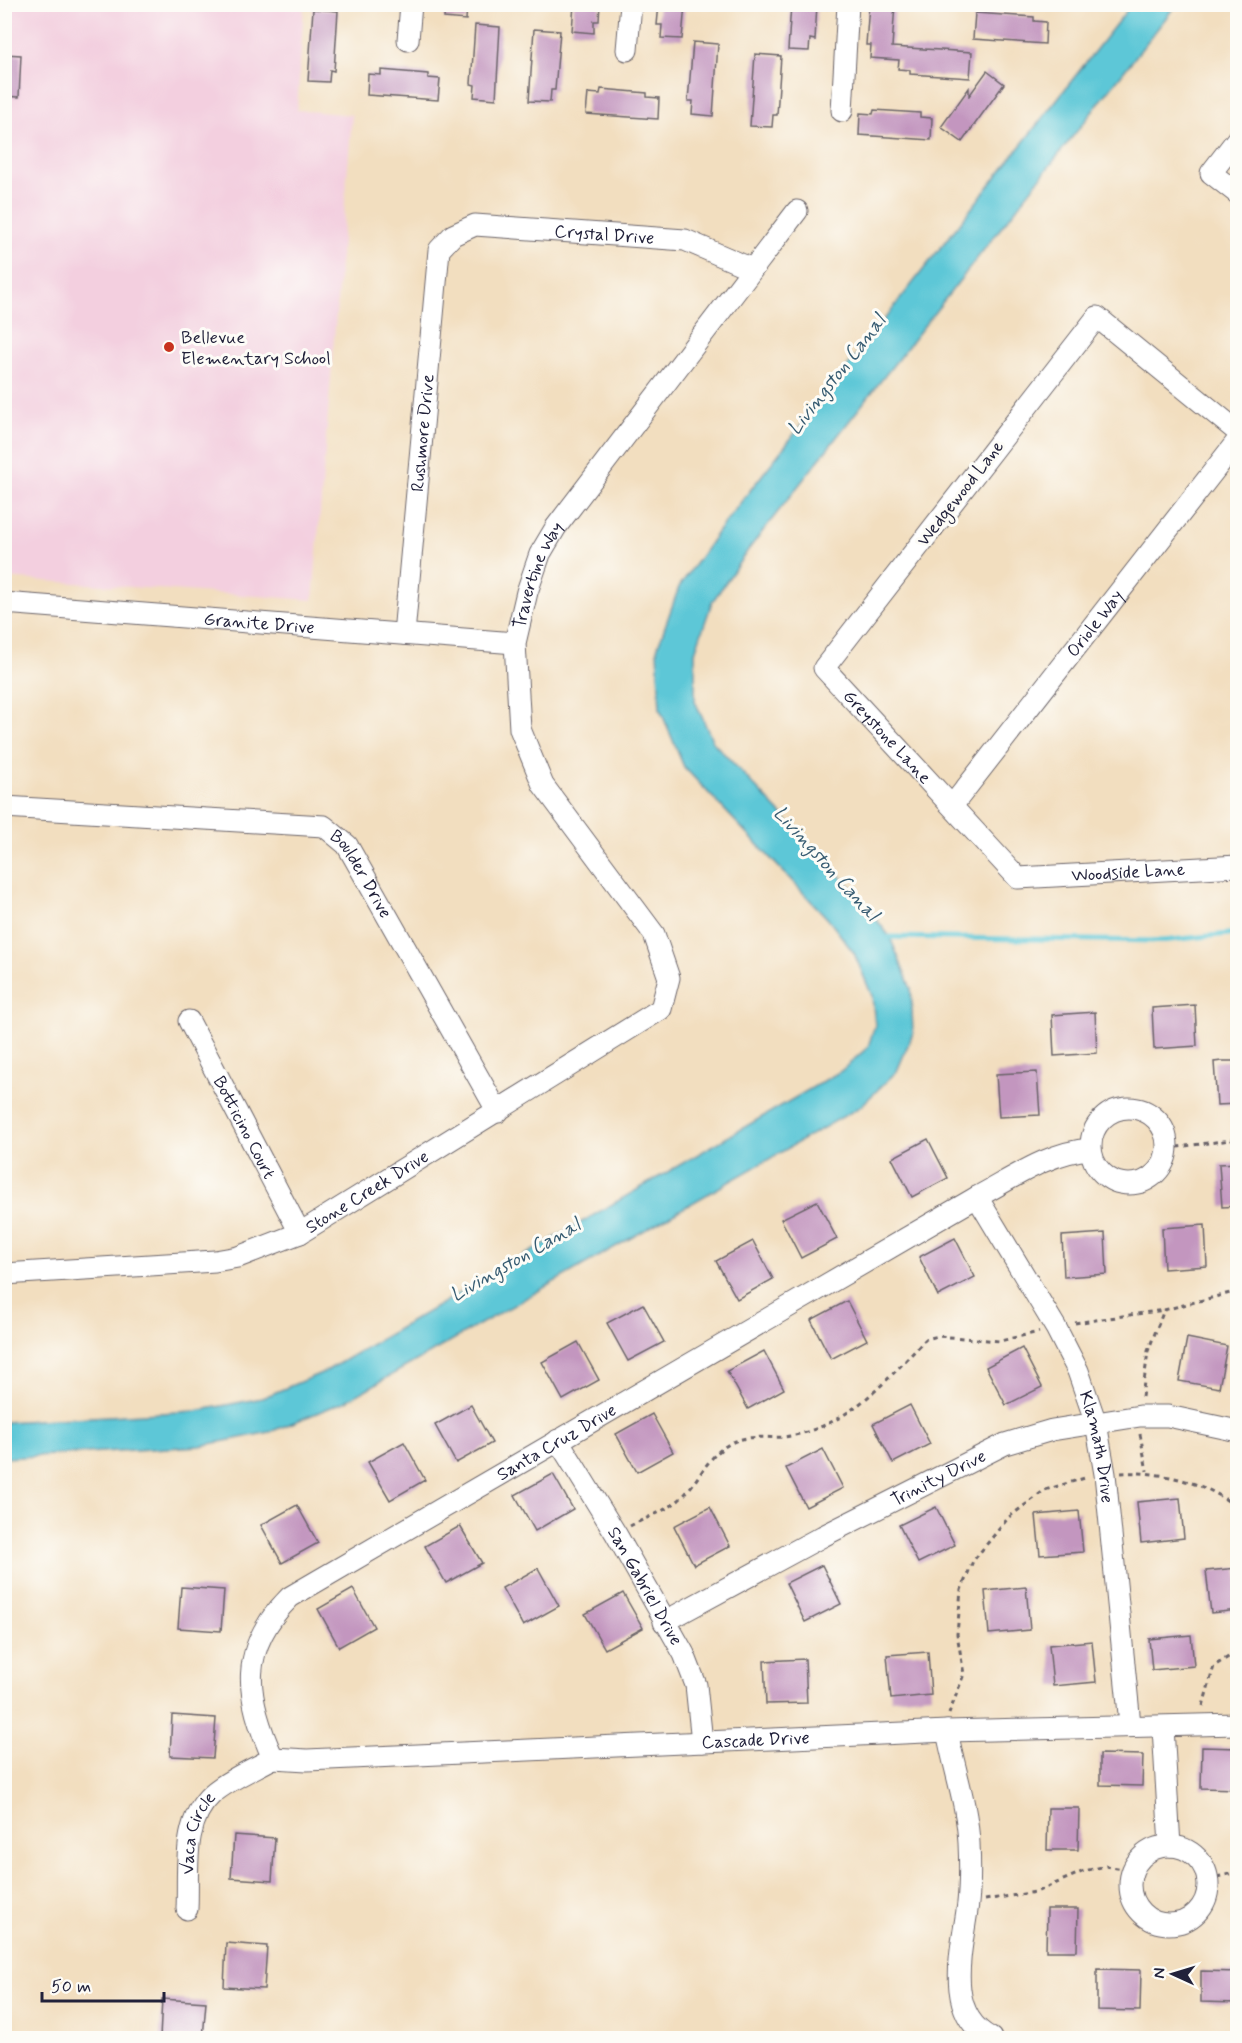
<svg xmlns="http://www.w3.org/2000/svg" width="1242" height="2043" viewBox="0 0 1242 2043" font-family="Mynerve,sans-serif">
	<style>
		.built { fill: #f3cfdf }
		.water { fill: #5dc7d7; stroke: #407489; stroke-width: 1.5 }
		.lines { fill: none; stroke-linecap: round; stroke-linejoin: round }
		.stream { stroke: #5dc7d7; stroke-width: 5 }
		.building { fill: #c396bf }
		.minor-casing { stroke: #6b6469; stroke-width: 23 }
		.path { stroke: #6b6469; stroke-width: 3; stroke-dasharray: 4.5 4.5; stroke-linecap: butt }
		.minor { stroke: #fff; stroke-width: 21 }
		.poi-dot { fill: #c8321e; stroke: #fdfcf7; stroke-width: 2 }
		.labels { text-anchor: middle; stroke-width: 6; stroke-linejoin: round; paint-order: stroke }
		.street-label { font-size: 18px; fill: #22223b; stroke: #fdfcf7 }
		.poi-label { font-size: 18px; fill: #22223b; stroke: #fdfcf7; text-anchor: start }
		.water-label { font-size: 20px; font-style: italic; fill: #375c72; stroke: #fdfcf7 }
	</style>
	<rect width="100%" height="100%" fill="#fdfcf7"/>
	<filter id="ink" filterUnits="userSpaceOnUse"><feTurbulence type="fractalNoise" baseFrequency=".0167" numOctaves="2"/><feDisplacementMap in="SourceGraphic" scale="12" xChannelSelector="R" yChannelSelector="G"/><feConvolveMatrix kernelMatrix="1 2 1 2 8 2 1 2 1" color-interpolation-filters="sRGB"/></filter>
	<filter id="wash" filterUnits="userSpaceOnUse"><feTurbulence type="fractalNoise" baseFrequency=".008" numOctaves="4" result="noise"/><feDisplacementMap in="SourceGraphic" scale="24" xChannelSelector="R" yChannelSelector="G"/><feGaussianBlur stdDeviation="1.35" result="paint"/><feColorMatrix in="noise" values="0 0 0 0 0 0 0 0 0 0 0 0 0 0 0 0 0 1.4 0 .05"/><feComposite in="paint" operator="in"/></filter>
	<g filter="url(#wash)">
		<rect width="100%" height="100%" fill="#f2debf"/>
		<path class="built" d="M4,5H304L297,110L352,115L313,600L5,578Z"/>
		<path class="water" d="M1131,5H1176L748,550L712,602L695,652V701L713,742L856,893L890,937L911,989L913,1033L897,1071L860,1107L346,1401L270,1432L200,1446L5,1458V1422L196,1411L262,1398L326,1371L841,1071L868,1047L875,1025L872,996L854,953L828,919L684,767L660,709L657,649L679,587L719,530Z"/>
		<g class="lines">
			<path class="stream" d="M884,940L890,937L1161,941L1238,933"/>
		</g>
		<g id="blocks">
			<g class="building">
				<path d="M445,4H467L466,20L444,18Z"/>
				<path d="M574,4H600L599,21H594V33L572,31Z"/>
				<path d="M659,4H685L682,39L661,38L662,25H657Z"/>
				<path d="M791,4H817L815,40L810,39L809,51L788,50Z"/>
				<path d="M869,4H895L892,47L972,52L970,78L910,74V70L898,69L899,60L870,58L871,45H866Z"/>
				<path d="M313,9L338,11L334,71L330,70L329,82L308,81Z"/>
				<path d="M975,13L1034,17V21L1046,22L1045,44L973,39Z"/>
				<path d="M475,25L500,27L496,99L474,97L475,85L471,84Z"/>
				<path d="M534,29L560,31L555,90H551L550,102L529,101Z"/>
				<path d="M693,42L718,44L713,116L692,114L693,101H688Z"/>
				<path d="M4,54L21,55L19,97L4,96Z"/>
				<path d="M755,54L781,56L777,115H773L772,127L750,126Z"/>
				<path d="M381,70L428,74V78L440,79L438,100L367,95L368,74L381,75Z"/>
				<path d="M987,71L1004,84L962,142L941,127L969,88V96Z"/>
				<path d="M601,89L647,93V97L659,98L658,119L586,114L588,93L600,94Z"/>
				<path d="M874,110L920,113V117L932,118L931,140L859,135L860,113L873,114Z"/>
				<path d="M1195,1005L1197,1046L1154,1049L1152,1008Z"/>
				<path d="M1095,1012L1097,1053L1054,1056L1052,1015Z"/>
				<path d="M1222,1061H1238V1104L1217,1105L1214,1062Z"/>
				<path d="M1037,1072L1040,1115L999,1117L996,1074Z"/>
				<path d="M928,1139L948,1178L912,1197L892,1158Z"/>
				<path d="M1238,1163V1206L1222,1207L1219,1164Z"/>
				<path d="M817,1201L837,1239L801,1258L781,1219Z"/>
				<path d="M1205,1225L1207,1266L1164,1269L1162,1228Z"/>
				<path d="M1105,1233L1107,1274L1064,1277L1062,1236Z"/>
				<path d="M955,1238L975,1277L938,1296L919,1257Z"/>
				<path d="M753,1241L773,1279L737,1299L716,1261Z"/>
				<path d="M847,1301L867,1340L831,1359L811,1320Z"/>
				<path d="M643,1304L664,1342L628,1361L607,1323Z"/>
				<path d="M1187,1338L1227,1346L1219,1388L1179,1381Z"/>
				<path d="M578,1342L599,1380L563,1400L542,1362Z"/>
				<path d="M1022,1348L1042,1387L1006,1405L986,1367Z"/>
				<path d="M764,1351L784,1389L748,1409L727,1371Z"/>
				<path d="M471,1405L492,1443L456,1463L435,1425Z"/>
				<path d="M910,1405L930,1444L893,1463L873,1424Z"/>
				<path d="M652,1414L673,1452L637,1472L616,1434Z"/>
				<path d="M404,1442L425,1480L390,1500L368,1462Z"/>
				<path d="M823,1449L843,1488L806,1507L786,1468Z"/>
				<path d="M553,1474L573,1509L535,1531L515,1495Z"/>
				<path d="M1180,1498L1184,1538L1141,1543L1137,1502Z"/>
				<path d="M297,1505L318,1543L282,1563L261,1525Z"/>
				<path d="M710,1507L730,1546L694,1565L674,1526Z"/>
				<path d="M936,1507L955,1545L918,1563L899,1525Z"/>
				<path d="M1079,1511L1083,1552L1040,1555L1036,1515Z"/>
				<path d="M460,1526L482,1563L446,1583L425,1546Z"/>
				<path d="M822,1565L841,1604L805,1622L786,1583Z"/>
				<path d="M538,1568L559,1606L523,1626L502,1588Z"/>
				<path d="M1238,1568V1610L1211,1613L1206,1571Z"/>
				<path d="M181,1587L224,1590L221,1631L178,1628Z"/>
				<path d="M1026,1587L1030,1630L989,1634L985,1591Z"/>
				<path d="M353,1589L374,1627L339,1647L318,1609Z"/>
				<path d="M623,1593L643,1628L605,1649L585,1614Z"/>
				<path d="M1191,1635L1194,1666L1152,1670L1149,1639Z"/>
				<path d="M1092,1641L1096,1682L1053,1686L1049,1645Z"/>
				<path d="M928,1652L931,1695L891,1699L887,1655Z"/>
				<path d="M805,1659L807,1703L766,1704L764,1661Z"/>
				<path d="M172,1715L216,1718L213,1758L170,1756Z"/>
				<path d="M1202,1747L1238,1748V1789L1201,1788Z"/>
				<path d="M1100,1754L1143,1755L1142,1786L1100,1785Z"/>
				<path d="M1048,1808H1079L1078,1850H1047Z"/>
				<path d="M234,1835L275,1838L272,1881L231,1878Z"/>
				<path d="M1047,1909H1078L1077,1951H1046Z"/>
				<path d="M226,1943L267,1946L264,1989L224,1987Z"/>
				<path d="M1097,1969L1141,1970L1140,2011L1097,2010Z"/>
				<path d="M1201,1971L1238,1972V2003L1201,2002Z"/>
				<path d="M162,1999L206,2002L203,2038H160Z"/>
			</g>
		</g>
	</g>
	<g filter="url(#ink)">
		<use href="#blocks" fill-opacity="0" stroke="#6b6469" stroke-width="1.5"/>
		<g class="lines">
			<defs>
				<g id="minor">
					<path d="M408,40L411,4"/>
					<path d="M627,50L631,4"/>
					<path d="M842,111L848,4"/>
					<path d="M1238,138L1211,173L1238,194"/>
					<path id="s1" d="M1238,432L1097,317L824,668L1018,878L1238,866"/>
					<path id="s2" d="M4,603L515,643"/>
					<path id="s3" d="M404,634L439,250L453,235L475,225L685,240L752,269"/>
					<path id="s4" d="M952,806L1238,440"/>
					<path id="s5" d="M4,807L324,826L347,845L498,1112"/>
					<path id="s6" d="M189,1021L300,1233"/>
					<circle cx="1129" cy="1146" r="38"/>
					<path id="s7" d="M977,1197L1056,1328L1078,1371L1096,1423L1105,1474L1130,1724"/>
					<path id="s8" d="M4,1274L215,1261L238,1257L300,1233L661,1009L669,978L654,934L543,785L520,729L515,643L527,592L540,554L556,527L797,211"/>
					<path id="s9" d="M558,1440L616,1534L684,1654L696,1685L702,1742"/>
					<path id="s10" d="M664,1622L823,1536L1005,1444L1052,1430L1140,1416H1168L1238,1431"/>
					<path d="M1163,1727L1170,1846"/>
					<path d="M947,1731C954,1769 967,1804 969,1843C970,1863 970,1884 968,1903C963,1946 942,2013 991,2038"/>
					<path id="s11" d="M273,1758C245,1696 238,1649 290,1597L977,1197C1013,1178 1049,1152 1090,1149"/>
					<path id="s12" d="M273,1758L307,1760L947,1731L1238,1724"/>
					<circle cx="1169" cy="1885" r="39"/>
					<path id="s13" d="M187,1909C189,1871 181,1822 212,1794C229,1779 254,1769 273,1758"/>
				</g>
			</defs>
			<use href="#minor" class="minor-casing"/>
			<g class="path">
				<path d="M1168,1145L1178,1147L1238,1139"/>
				<path d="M1075,1323L1164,1310L1238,1291"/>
				<path d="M1142,1397L1148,1351L1164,1310"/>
				<path d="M1140,1434L1147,1471"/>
				<path d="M1121,1473C1160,1471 1208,1482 1238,1509"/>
				<path d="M630,1526C645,1518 666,1511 679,1500C699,1482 706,1456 731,1443C751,1433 770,1440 790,1436C850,1425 886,1381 926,1339L938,1336L1000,1341L1039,1332"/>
				<path d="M1203,1706L1214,1666L1238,1651"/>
				<path d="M949,1714L964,1674L957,1634L961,1590L973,1561L1009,1517L1045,1490L1088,1477"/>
				<path d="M1208,1879L1238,1872"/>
				<path d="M985,1900L1036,1892L1084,1871L1106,1866L1134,1871"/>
			</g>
			<use href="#minor" class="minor"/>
		</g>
	</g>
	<circle class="poi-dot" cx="169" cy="347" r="6"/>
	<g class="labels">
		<g class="street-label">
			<text dy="6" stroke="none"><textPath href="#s3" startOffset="560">Crystal Drive</textPath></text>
			<text dy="6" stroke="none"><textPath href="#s3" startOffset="202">Rushmore Drive</textPath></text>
			<text transform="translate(960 493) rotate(-52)" y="6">Wedgewood Lane</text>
			<text dy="6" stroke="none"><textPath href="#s8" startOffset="1209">Travertine Way</textPath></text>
			<text dy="6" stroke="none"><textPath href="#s2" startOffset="256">Granite Drive</textPath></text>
			<text dy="6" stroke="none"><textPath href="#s4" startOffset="232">Oriole Way</textPath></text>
			<text dy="6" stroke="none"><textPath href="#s1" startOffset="720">Greystone Lane</textPath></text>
			<text dy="6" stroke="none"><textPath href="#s1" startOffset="1023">Woodside Lane</textPath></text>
			<text dy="6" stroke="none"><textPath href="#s5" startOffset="382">Boulder Drive</textPath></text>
			<text dy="6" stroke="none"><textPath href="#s6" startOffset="120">Botticino Court</textPath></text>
			<text dy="6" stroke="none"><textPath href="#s8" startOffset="380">Stone Creek Drive</textPath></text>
			<text dy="6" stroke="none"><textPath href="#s11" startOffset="484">Santa Cruz Drive</textPath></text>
			<text dy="6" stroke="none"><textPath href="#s7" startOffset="280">Klamath Drive</textPath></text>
			<text dy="6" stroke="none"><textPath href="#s10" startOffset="310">Trinity Drive</textPath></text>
			<text dy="6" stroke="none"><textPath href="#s9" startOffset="170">San Gabriel Drive</textPath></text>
			<text dy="6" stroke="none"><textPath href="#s12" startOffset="483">Cascade Drive</textPath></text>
			<text dy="6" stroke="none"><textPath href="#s13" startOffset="78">Vaca Circle</textPath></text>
		</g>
		<g class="poi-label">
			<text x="181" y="343">Bellevue<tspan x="181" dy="21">Elementary School</tspan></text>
		</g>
		<g class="water-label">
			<text transform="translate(836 374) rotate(-52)" y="7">Livingston Canal</text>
			<text transform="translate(827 863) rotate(48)" y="7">Livingston Canal</text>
			<text transform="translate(515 1259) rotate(-30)" y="7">Livingston Canal</text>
		</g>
	</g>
	<rect width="1242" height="2043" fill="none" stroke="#fdfcf7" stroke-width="24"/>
	<g transform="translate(1173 1974) rotate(274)" stroke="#fdfcf7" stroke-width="4.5" paint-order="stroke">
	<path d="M0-4.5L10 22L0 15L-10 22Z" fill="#22223b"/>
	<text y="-9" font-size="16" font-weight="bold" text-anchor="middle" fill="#22223b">N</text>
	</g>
	<path d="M42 1992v9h122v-9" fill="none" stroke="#22223b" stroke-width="3"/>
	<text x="51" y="1992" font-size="18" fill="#22223b" stroke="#fdfcf7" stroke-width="4.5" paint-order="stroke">50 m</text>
</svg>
